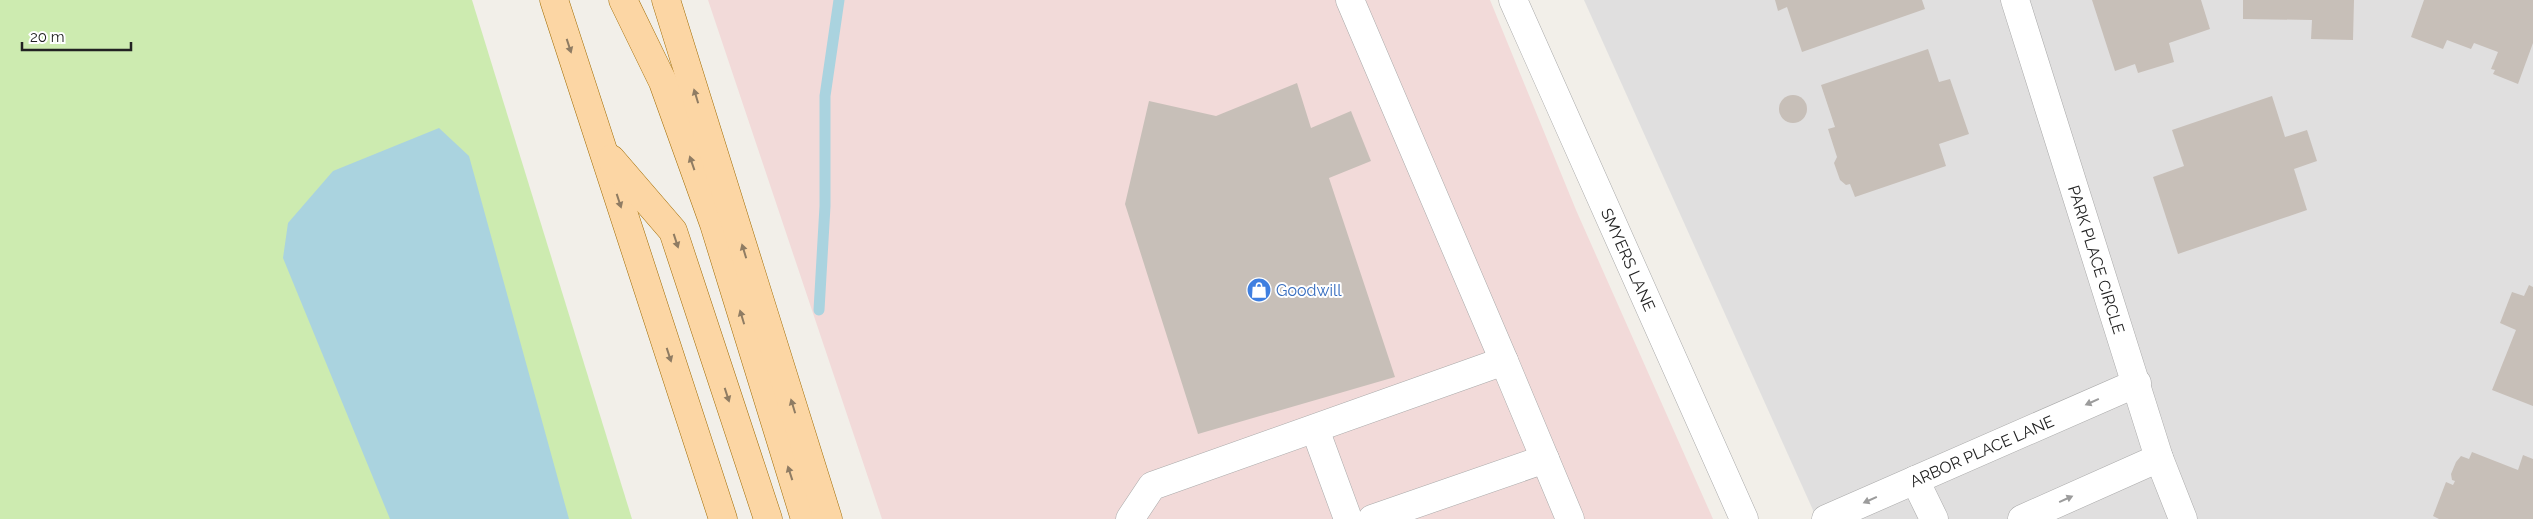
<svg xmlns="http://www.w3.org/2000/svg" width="2533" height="519" viewBox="0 0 2533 519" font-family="Raleway,sans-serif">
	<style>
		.residential { fill: #e0dfdf }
		.commercial { fill: #f2dad9 }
		.grass { fill: #cdebb0 }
		.water { fill: #aad3df }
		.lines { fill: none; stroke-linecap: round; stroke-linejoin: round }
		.stream { stroke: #aad3df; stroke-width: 11 }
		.building { fill: #c7bfb8 }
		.minor-casing { stroke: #a9a9a9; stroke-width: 29 }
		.major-casing { stroke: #a06b00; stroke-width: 29 }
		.minor { stroke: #fff; stroke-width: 28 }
		.major { stroke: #fcd6a4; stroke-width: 28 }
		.oneway { fill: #8f7c63 }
		.oneway2 { fill: #9c9c9c }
		.labels { text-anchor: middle; stroke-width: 4; stroke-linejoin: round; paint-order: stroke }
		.street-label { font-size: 16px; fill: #222; stroke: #fff }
		.shop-label { font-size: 16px; fill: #366cbe; stroke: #fff; text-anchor: start }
	</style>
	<rect width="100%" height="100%" fill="#f2efe9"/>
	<path class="residential" d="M1584,0H2533V519H1817Z"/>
	<path class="commercial" d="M708,0H1490L1576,210L1713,519H882Z"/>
	<path class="grass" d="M0,0H472L632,519H0Z"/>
	<path class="water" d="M439,128L469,156L569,519H390L283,258L288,223L333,171Z"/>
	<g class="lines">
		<path class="stream" d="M819,310L825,206V96L839,0"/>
	</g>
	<g class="building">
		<path d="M1775,0H1922L1925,9L1802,52L1787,7L1778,11Z"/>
		<path d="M2092,0H2201L2210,29L2169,43L2174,62L2138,73L2135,64L2115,71Z"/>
		<path d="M2243,0H2354L2353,40L2311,39L2312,20L2243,19Z"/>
		<path d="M2424,0H2533V43L2518,84L2493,74L2495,70L2491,69L2498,52L2474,43L2471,49L2447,40L2443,49L2411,37Z"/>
		<path d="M1928,49L1939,82L1950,79L1969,134L1939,144L1946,166L1855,197L1850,184L1846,185L1840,180L1834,163L1837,157L1828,129L1835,127L1821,85Z"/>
		<path d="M1297,83L1311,128L1351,111L1371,161L1329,178L1395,377L1198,434L1125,204L1149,101L1216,116Z"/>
		<circle cx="1793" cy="109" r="14"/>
		<path d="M2272,96L2285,137L2307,130L2317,161L2294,169L2307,210L2178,254L2153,177L2184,166L2172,130Z"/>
		<path d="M2529,285L2533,287V406L2492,390L2516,330L2500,323L2512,292L2524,296Z"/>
		<path d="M2472,452L2518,470L2523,455L2533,459V519H2439L2433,516L2446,482L2453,485L2455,481L2452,480L2451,474L2456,462L2461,456L2469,459Z"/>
	</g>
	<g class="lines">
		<defs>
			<g id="minor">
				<path id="s1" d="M1513,0L1744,519"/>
				<path id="s2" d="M2015,0L2159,458L2183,519"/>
				<path d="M1504,361L1570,519"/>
				<path d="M1315,429L1348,519"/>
				<path d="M1915,480L1934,519"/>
				<path d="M1130,519L1152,486L1504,361L1350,0"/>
				<path d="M1372,519L1545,459"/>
				<path id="s3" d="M1826,519L2137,383"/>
				<path d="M2022,519L2159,458"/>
			</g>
			<g id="major">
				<path d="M554,0L723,519"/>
				<path d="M623,0L663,82L714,224L805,519"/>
				<path d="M666,0L828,519"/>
				<path d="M611,159L673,231L768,519"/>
			</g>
		</defs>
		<use href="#minor" class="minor-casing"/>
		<use href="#major" class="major-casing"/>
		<use href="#minor" class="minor"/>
		<use href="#major" class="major"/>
	</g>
	<defs><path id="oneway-solid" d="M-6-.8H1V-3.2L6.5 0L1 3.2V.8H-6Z" transform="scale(1.25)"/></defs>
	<g class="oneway">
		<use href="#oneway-solid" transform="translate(569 46) rotate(72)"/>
		<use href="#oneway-solid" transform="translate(696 96) rotate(-107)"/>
		<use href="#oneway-solid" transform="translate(692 163) rotate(-109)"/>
		<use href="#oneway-solid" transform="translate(619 201) rotate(72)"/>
		<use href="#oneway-solid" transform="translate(676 241) rotate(72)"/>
		<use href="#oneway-solid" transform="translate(744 251) rotate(-107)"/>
		<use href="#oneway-solid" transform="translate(742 317) rotate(-107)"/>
		<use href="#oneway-solid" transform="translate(669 355) rotate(72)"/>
		<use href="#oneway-solid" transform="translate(727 395) rotate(72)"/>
		<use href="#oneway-solid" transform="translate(793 406) rotate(-107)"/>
		<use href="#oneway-solid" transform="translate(790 473) rotate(-108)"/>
	</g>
	<g class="oneway2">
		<use href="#oneway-solid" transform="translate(2092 402) rotate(156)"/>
		<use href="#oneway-solid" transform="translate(2066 499) rotate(-24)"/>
		<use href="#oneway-solid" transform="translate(1870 500) rotate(156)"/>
	</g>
	<defs>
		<symbol id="shop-disc" viewBox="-11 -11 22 22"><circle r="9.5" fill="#3f7fe0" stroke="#fff"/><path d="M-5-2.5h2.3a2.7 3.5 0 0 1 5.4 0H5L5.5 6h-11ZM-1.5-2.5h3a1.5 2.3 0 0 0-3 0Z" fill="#fff"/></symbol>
	</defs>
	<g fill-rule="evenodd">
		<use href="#shop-disc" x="1245" y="276" width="28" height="28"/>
	</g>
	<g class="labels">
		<g class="street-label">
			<text dy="6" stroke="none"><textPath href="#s1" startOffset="284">SMYERS LANE</textPath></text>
			<text dy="6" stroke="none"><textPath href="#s2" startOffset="272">PARK PLACE CIRCLE</textPath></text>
			<text dy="6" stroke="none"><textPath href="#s3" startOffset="170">ARBOR PLACE LANE</textPath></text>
		</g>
		<g class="shop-label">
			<text x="1276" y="296">Goodwill</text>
		</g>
	</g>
	<path d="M22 42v8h109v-8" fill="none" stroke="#222222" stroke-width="2.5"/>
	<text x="30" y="42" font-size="15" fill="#222222" stroke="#ffffff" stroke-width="4" paint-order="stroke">20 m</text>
</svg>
